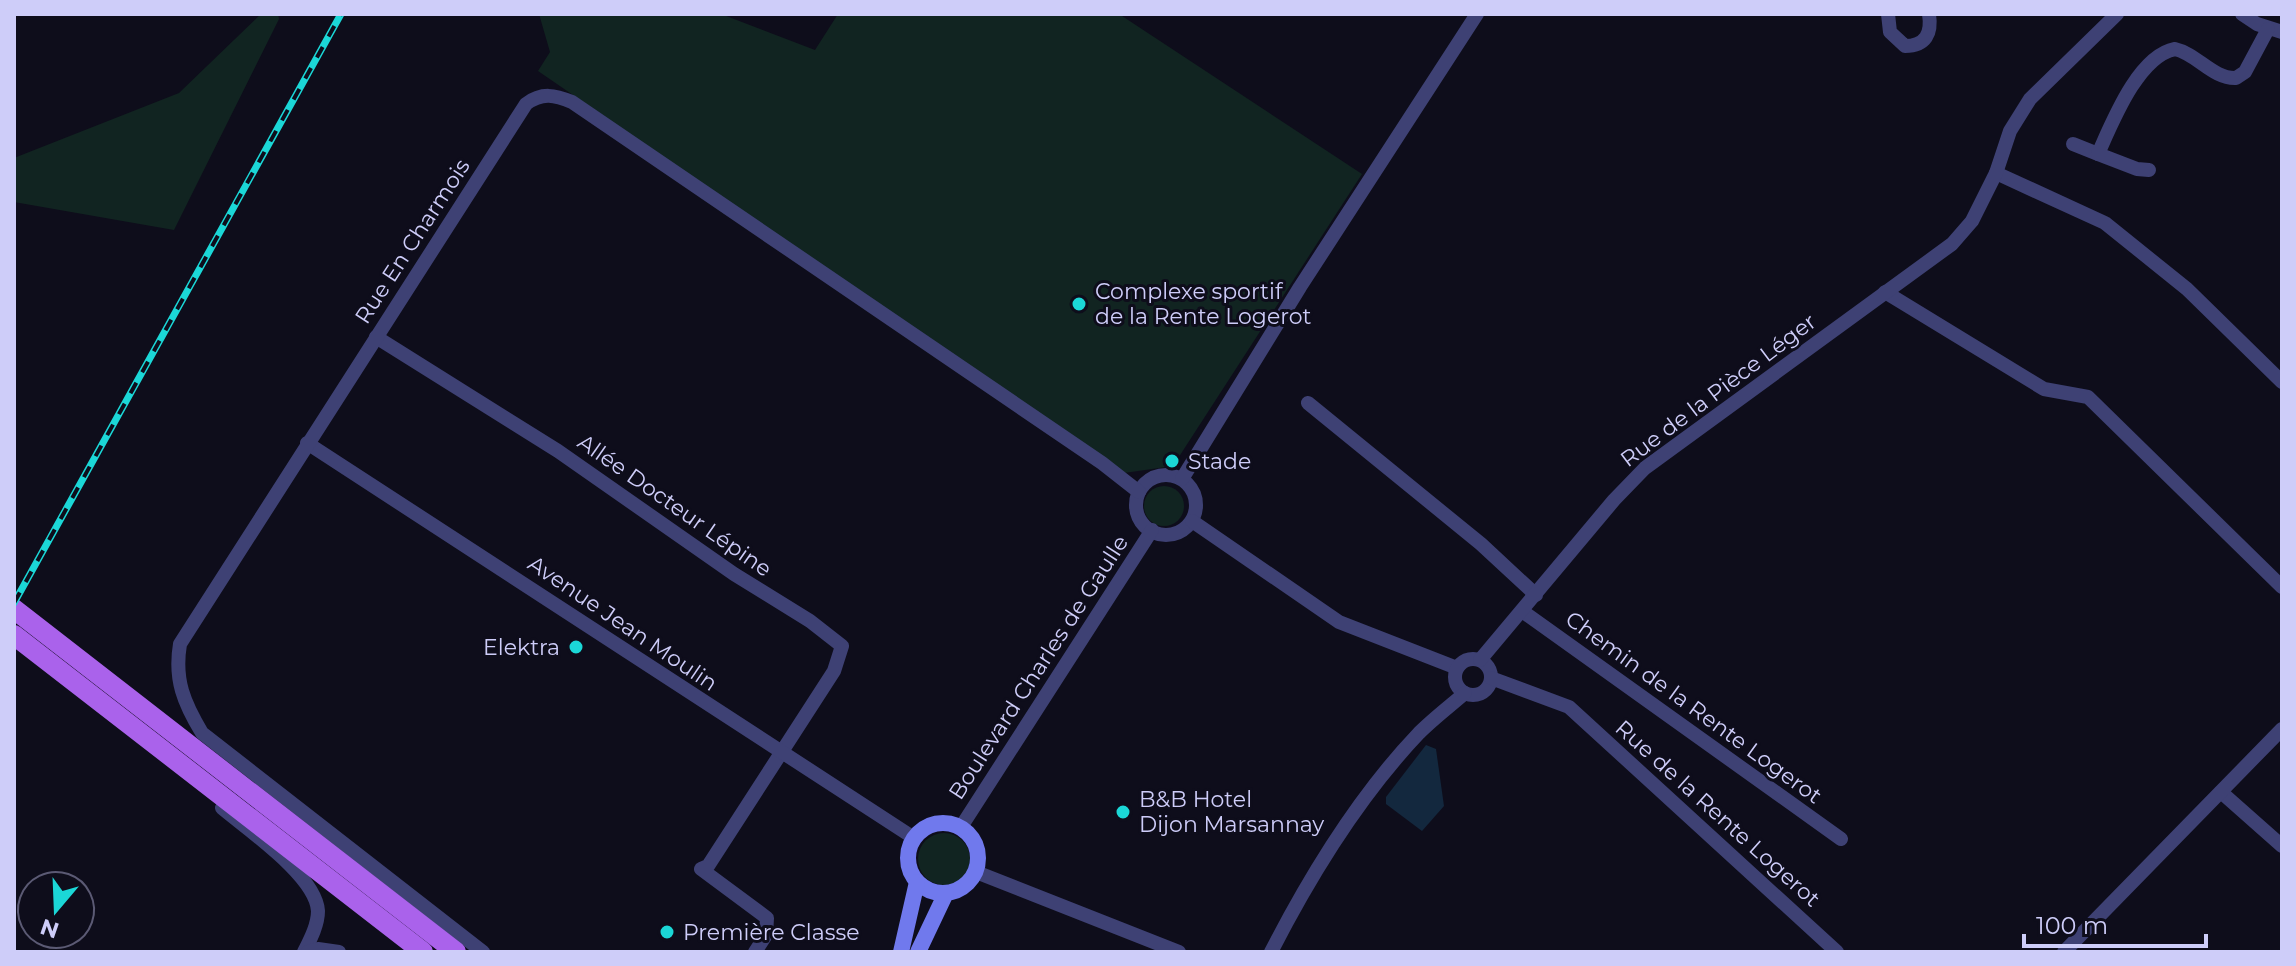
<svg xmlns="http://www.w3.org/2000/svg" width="2296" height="966" viewBox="0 0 2296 966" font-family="Montserrat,sans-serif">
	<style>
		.green { fill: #112421 }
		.water { fill: #13283e }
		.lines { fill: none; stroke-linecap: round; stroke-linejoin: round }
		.street { stroke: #3e4174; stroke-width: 14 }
		.secondary { stroke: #7079ed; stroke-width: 16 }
		.primary { stroke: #aa62eb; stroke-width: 20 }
		.rail-casing { stroke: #1bd7d7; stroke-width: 7 }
		.rail { stroke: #0e0d1b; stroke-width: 4; stroke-dasharray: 12; stroke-linecap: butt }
		.poi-dot { fill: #1bd7d7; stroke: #0e0d1b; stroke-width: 3 }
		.labels { text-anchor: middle; stroke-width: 6; stroke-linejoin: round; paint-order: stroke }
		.street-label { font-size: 22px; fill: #cecdf9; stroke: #0e0d1b }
		.poi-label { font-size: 22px; fill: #cecdf9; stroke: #0e0d1b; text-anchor: start }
	</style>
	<rect width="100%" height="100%" fill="#0e0d1b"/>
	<g class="green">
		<path d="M261,14H278L279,19L174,230L14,202V158L179,93Z"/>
		<path d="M539,14H721L815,50L838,14H1119L1362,174L1173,466L1124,473L538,71L550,52Z"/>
		<circle cx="1164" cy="506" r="20"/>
		<circle cx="944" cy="859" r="26"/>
	</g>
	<path class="water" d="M1426,745L1436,749L1444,806L1422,831L1386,804V797Z"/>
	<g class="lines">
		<g class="street">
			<path d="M1888,14L1890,32L1905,46C1926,46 1932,33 1929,14"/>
			<path d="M2242,14L2257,24L2282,32"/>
			<path d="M2073,144L2098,154"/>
			<path d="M2149,170L2137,169L2098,154C2112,123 2138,56 2175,49C2197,54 2213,79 2236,78L2245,72L2268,29"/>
			<path d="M1996,173L2105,223L2187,289L2282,382"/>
			<path d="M1885,292L2044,389L2088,397L2282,587"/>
			<path d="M376,337L558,451L734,574L810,621L842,646L834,671L708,866L701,869L767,918L766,935L755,952"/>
			<path d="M1308,403L1481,544L1536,595"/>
			<path d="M307,443L914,838"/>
			<circle cx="1166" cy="505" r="30"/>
			<path d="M1182,479L1300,287L1477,14"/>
			<path d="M1192,521L1339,622L1457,668"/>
			<path d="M1522,611L1841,839"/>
			<circle cx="1473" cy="677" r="18"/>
			<path d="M1480,660L1614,500L1645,468L1952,244L1972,221L1996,173L2010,131L2030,99L2117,14"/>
			<path d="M1491,678L1569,707L1837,952"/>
			<path d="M2221,792L2282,846"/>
			<path d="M222,808C248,830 316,876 318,911C318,925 310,940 304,952"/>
			<path d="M961,827L1152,530"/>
			<path d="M976,872L1179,952"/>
			<path d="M308,952L318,949L339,952"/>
			<path d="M483,952L202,733C184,703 174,680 180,644L526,104C542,92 555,95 572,102L1102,463L1139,492"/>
			<path d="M1271,952C1311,874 1358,797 1419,733C1433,719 1450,706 1465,693"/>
			<path d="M2064,952L2282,729"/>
		</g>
		<g class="secondary">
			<circle cx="943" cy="858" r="35"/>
			<path d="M901,952L917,882"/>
			<path d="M918,952L946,893"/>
		</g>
		<g class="primary">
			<path d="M14,609L456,952"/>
			<path d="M14,635L423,952"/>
		</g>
		<defs>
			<path id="rail" d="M14,603L341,14"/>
		</defs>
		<use href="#rail" class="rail-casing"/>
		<use href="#rail" class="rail"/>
	</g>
	<g class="poi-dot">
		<circle cx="1079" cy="304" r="8"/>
		<circle cx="1172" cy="461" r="8"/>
		<circle cx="576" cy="647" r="8"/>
		<circle cx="1123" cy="812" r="8"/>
		<circle cx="667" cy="932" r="8"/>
	</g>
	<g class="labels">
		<g class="street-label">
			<text transform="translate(412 241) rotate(-57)" y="8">Rue En Charmois</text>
			<text transform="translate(1718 390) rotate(-37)" y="8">Rue de la Pièce Léger</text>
			<text transform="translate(675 505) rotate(35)" y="8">Allée Docteur Lépine</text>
			<text transform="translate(623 623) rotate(34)" y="8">Avenue Jean Moulin</text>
			<text transform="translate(1038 667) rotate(-57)" y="8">Boulevard Charles de Gaulle</text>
			<text transform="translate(1694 707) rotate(36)" y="8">Chemin de la Rente Logerot</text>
			<text transform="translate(1718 813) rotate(42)" y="8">Rue de la Rente Logerot</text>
		</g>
		<g class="poi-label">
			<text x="1095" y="299">Complexe sportif<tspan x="1095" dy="25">de la Rente Logerot</tspan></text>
			<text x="1188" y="469">Stade</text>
			<text x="560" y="655" text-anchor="end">Elektra</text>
			<text x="1139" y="807">B&amp;B Hotel<tspan x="1139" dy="25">Dijon Marsannay</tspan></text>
			<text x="683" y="940">Première Classe</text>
		</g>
	</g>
	<rect width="2296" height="966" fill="none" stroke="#cecdf9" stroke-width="32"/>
	<g transform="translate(56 910) rotate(199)"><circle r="38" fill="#0e0d1b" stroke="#5b5a74" stroke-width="2"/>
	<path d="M0-6L14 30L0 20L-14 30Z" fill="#1bd7d7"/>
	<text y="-12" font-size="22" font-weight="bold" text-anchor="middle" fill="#cecdf9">N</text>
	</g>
	<path d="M2024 934v12h182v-12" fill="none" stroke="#cecdf9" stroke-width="4"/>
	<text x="2036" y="934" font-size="24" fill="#cecdf9" stroke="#0e0d1b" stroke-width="6" paint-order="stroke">100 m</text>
</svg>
